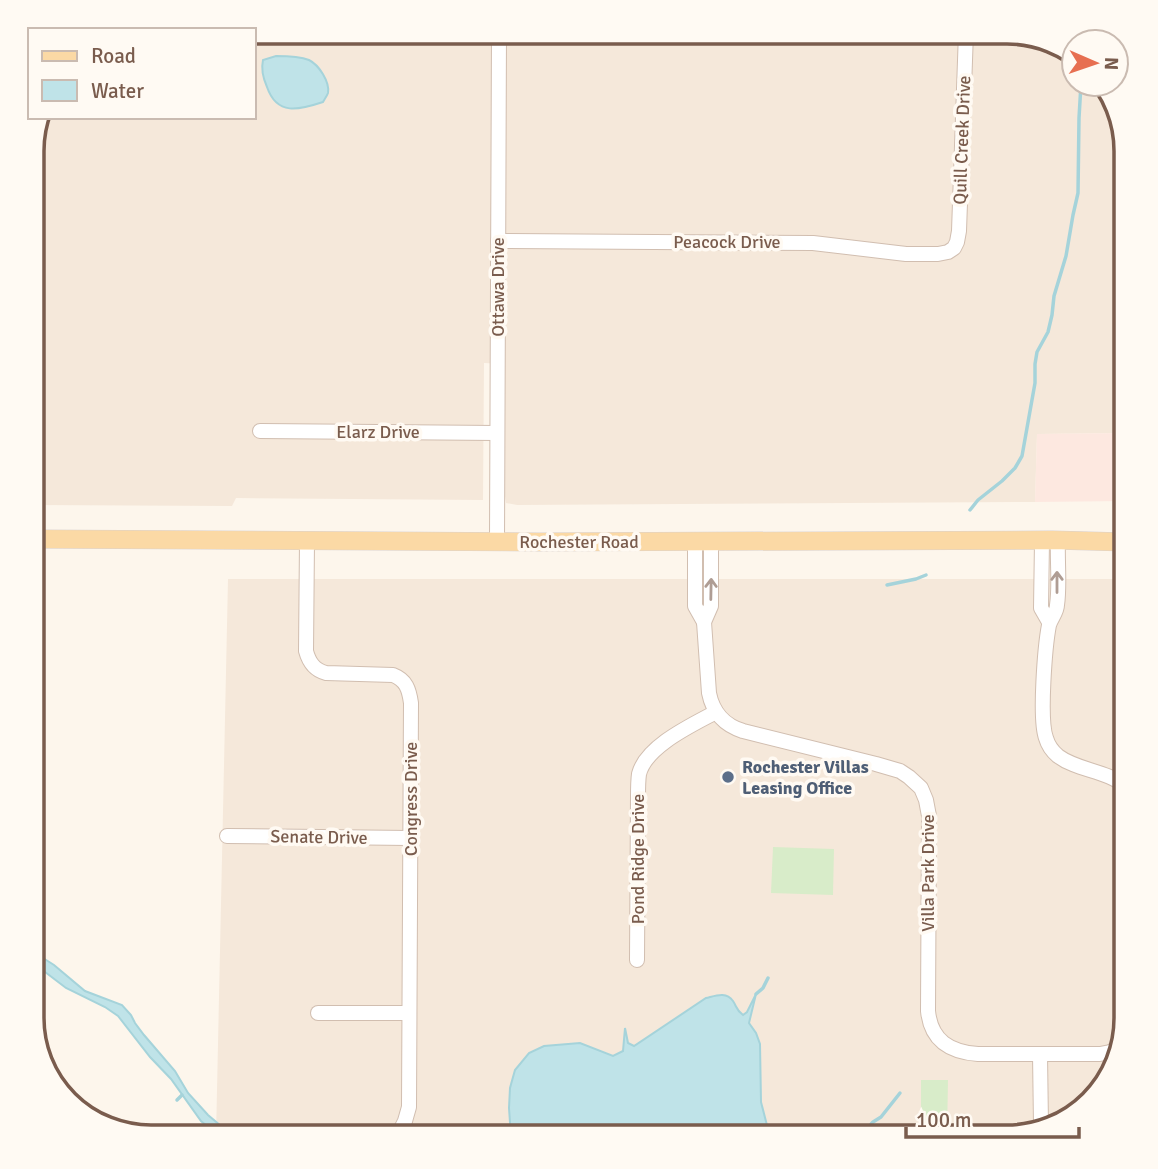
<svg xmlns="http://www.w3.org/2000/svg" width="1158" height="1169" viewBox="0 0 1158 1169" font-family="Signika,sans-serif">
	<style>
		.residential { fill: #f5e8da }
		.commercial { fill: #fde8e0 }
		.green { fill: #d8ecc9 }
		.water { fill: #bfe3e8; stroke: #a5d3da; stroke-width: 2 }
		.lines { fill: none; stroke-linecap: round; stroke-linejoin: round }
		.stream { stroke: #a5d3da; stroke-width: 3.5 }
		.minor-casing { stroke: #d1beb0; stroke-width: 16 }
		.major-casing { stroke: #dad1cd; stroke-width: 19 }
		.minor { stroke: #fff; stroke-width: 14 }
		.major { stroke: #fbd9a5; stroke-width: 18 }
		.oneway { stroke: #af9d94 }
		.service-dot { fill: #5c6f8a; stroke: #fffaf3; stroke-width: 2.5 }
		.labels { text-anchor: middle; stroke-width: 7; stroke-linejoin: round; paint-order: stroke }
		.street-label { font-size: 18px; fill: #7a5c4d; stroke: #fffaf3 }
		.service-label { font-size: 18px; font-weight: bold; fill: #4e5e75; stroke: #fffaf3; text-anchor: start }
		.rim { fill: none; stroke: #7a5c4d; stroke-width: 3.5 }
	</style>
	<rect width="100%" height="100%" fill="#fdf6ec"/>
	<g class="residential">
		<path d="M254,32H1015L1060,44L1074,55V84H1102L1126,150V433L1037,434L1035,502L517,505L506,503L503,482L505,364L484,363L483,500L236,498L232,506L32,505V143L39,117H254Z"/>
		<path d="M228,579H1126V1018L1114,1071L1086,1108L1008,1137H216Z"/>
	</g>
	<path class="commercial" d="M1126,433V501L1035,502L1037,434Z"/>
	<g class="green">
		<path d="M773,847L834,849L833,895L771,893Z"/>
		<path d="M921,1080H948L947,1135L921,1134Z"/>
	</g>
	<g class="water">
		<path d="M276,56C286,56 299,56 309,60C319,65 330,82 328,93C327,96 324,100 323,102C299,110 277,116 267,87C263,78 261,69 263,60Z"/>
		<path d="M32,951L54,965L85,991L122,1005L131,1015L135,1023L144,1035L175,1071L188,1093L208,1115L234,1137H220L201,1121L171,1079L150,1057L118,1016L105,1007L66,988L32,962Z"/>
		<path d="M756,994L749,1023L756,1033L760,1044L761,1102L770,1137H511L509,1108L510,1088L515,1070L529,1053L544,1046L580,1043L613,1056L623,1051L625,1028L628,1043L634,1046L706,998C715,996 726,991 733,1001C737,1007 736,1010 743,1015L747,1012Z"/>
	</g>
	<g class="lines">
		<g class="stream">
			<path d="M970,510L978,500L1002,481L1015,468L1022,456L1035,383V364L1037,352L1048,332L1052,315L1054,296L1066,256L1073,215L1078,193L1079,118L1081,84"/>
			<path d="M887,585L916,579L926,575"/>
			<path d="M756,994L763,988L768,978"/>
			<path d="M177,1100L182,1095"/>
			<path d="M860,1137L873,1122L881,1117L900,1093"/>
		</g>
		<defs>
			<g id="minor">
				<path d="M498,241L813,243L906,254H938L948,252L954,248L957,242L959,231L966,32"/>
				<path d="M260,431L497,433"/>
				<path d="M1058,540C1057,560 1060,586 1057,605C1057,612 1051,618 1049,625C1045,646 1039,719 1046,738C1048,745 1052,751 1058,756C1078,771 1107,770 1126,787"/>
				<path d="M307,541L306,651C309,662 314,670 326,673L393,675C406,680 409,689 411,703L409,1107L405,1121L397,1137"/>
				<path d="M695,541V606L704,622L711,606V541"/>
				<path d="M1042,541L1041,608L1049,622"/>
				<path d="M497,542L499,32"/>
				<path d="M704,622L709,693C713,713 724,725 743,731L876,764L900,771L909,777L921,788L926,800L929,816L928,1011C931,1041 950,1052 978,1054H1100L1110,1052L1120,1047"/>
				<path d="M227,836L410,838"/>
				<path d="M637,960L638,797C638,790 638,781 639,774C646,746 692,725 716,712"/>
				<path d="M318,1013H409"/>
				<path d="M1040,1054L1041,1125"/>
			</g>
			<path id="major" d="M32,539L539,542L1052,540L1126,542"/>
		</defs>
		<use href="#minor" class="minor-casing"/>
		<use href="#major" class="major-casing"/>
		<use href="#minor" class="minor"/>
		<use href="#major" class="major"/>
	</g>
	<defs><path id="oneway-shaft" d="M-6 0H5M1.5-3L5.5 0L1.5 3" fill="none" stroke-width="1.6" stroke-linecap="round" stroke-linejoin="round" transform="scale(1.75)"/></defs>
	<g class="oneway">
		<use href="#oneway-shaft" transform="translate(1057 582) rotate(-90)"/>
		<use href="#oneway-shaft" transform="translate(711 589) rotate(-89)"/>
	</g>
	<circle class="service-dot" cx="728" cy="777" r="7"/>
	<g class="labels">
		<g class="street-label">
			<text transform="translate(962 140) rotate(-88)" y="6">Quill Creek Drive</text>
			<text x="727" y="248">Peacock Drive</text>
			<text transform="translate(498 287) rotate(-90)" y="6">Ottawa Drive</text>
			<text x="378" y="438">Elarz Drive</text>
			<text x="579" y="548">Rochester Road</text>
			<text transform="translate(411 799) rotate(-90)" y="6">Congress Drive</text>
			<text transform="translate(319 837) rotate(1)" y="6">Senate Drive</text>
			<text transform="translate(638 859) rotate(-90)" y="6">Pond Ridge Drive</text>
			<text transform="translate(928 873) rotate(-90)" y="6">Villa Park Drive</text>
		</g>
		<g class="service-label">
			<text x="742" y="773">Rochester Villas<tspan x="742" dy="21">Leasing Office</tspan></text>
		</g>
	</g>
	<path d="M0 0H1158V1169H0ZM151 44H1007A107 107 0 0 1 1114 151V1018A107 107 0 0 1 1007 1125H151A107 107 0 0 1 44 1018V151A107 107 0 0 1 151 44Z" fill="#fffaf3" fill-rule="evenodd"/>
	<path class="rim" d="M151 44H1007A107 107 0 0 1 1114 151V1018A107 107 0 0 1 1007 1125H151A107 107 0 0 1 44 1018V151A107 107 0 0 1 151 44Z"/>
	<rect x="28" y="28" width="228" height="91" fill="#fffaf3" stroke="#cabbb1" stroke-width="2"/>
	<rect x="42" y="51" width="35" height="10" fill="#fbd9a5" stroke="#cabbb1" stroke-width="2"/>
	<text x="91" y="63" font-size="21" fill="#7a5c4d">Road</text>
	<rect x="42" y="80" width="35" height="21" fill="#bfe3e8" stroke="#cabbb1" stroke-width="2"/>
	<text x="91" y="98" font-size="21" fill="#7a5c4d">Water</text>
	<g transform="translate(1095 63) rotate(92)"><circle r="33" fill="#fffaf3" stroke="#cabbb1" stroke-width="2"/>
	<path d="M0-5L12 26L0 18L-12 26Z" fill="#e76f51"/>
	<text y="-10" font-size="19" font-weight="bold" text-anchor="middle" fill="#7a5c4d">N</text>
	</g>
	<path d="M906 1127v10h173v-10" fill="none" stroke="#7a5c4d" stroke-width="3.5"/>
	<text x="916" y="1127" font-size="21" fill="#7a5c4d" stroke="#fffaf3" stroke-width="5" paint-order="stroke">100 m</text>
</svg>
